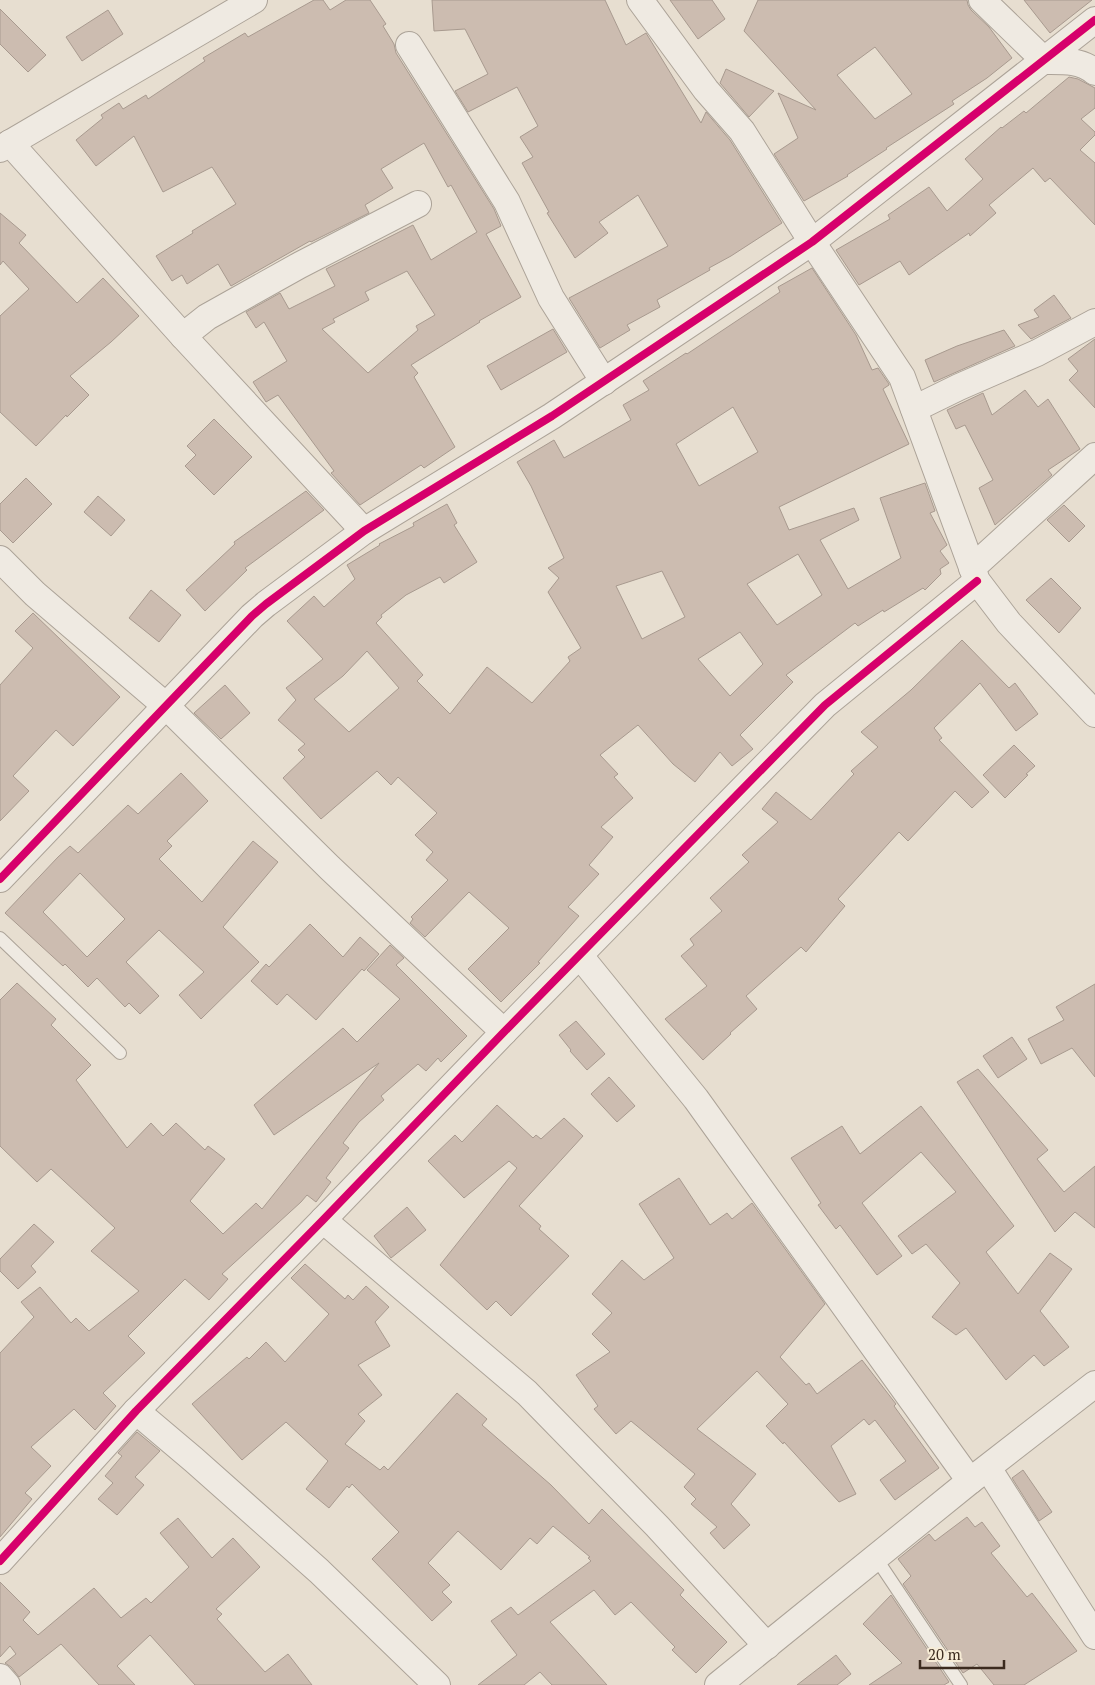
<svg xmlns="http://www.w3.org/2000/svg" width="1095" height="1685" viewBox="0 0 1095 1685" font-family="'PT Serif',serif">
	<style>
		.building { fill: #ccbcb0; stroke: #a89a8f; fill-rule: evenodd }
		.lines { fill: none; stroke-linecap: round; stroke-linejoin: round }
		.service-casing { stroke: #aca398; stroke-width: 14 }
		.minor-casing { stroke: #aca398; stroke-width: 28 }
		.service { stroke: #efeae2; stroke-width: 12 }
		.minor { stroke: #efeae2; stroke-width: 26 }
		.cycleway-casing { stroke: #f7ecd6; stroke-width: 11 }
		.cycleway { stroke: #d6006c; stroke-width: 8 }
	</style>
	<rect width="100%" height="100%" fill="#e7ded0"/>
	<g class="building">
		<path d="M314,0H323L330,10L346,0H370L386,24L383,26L394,44L396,53L494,209L501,226L486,234L521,297L479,321L480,322L411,365L418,373L414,377L455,447L424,468L421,465L360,505L331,473L334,471L278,395L266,402L253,382L287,361L264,322L256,328L246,312L280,293L289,309L335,286L326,269L413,225L431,260L477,232L451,185L448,187L424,143L381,169L393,188L365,205L369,213L311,242L310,241L231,286L218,264L187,284L182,275L172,281L156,256L193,233L192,231L236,204L212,167L163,192L134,136L96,166L76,140L103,118L101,115L119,103L123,109L146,95L148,99L205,61L203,58L245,33L248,37ZM407,271L435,315L416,326L418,330L368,373L322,329L335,322L333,319L369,300L365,292Z"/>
		<path d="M432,0H605L626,45L646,33L701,123L706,112L730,140L782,223L731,256L709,268L710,270L657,300L660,307L627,325L630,330L600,348L569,298L668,246L638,195L599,222L608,233L575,258L547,213L549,212L522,163L533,157L520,137L538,126L517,87L468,112L455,91L488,74L465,29L434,31Z"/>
		<path d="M670,0H712L725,19L698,39Z"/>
		<path d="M758,0H967L968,5L971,10L989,27L1012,58L987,78L952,101L954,104L886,148L887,149L847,175L848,176L804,201L774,154L798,138L778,93L816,110L744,31ZM875,47L912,94L875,119L837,75Z"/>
		<path d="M1024,0H1092L1050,33Z"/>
		<path d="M0,9L46,55L28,72L0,44Z"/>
		<path d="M108,10L123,34L82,61L66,37Z"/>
		<path d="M726,69L774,91L749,117L720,83Z"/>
		<path d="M1069,77L1078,79L1095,88V108L1081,119L1095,132V135L1080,150L1095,163V225L1050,178L1045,182L1033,168L989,205L996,213L970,236L969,233L909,275L900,261L859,285L836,250L890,219L888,215L929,187L947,211L983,179L965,159L1001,127L1002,128L1024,111L1026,113Z"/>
		<path d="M0,213L26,235L19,243L77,303L103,278L139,316L111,342L70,376L89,395L67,417L66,415L36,446L0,412V316L29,289L3,261L0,265Z"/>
		<path d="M812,268L856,335L872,370L878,368L889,384V385L883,389L909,444L779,507L789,530L854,508L859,520L820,540L848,589L901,558L880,498L925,483L935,511L930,513L947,545L940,551L949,563L940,569L941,574L925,590L923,588L884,612L883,610L858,626L855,623L786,675L793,682L740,735L753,749L732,766L720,752L695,782L673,764L638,725L600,755L618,774L614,777L633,798L601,827L613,837L589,865L599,874L568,907L579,916L538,962L540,963L501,1002L468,969L509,928L469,892L425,937L410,923L413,919L411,917L448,880L426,860L433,852L415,835L437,813L398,777L391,785L377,771L321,819L283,778L305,757L298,750L305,744L278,720L296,700L286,688L323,659L287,621L314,596L324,607L355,579L347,565L380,545L379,544L414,526L413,523L447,504L457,523L454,525L477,562L444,583L440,577L406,595L381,615L382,617L376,623L423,675L417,681L450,714L487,667L532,703L570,661L568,657L581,648L548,592L559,578L548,568L564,558L531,486L517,462L554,440L564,458L631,420L623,405L649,390L643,381L686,353L687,354L780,292L778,287ZM733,407L758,452L699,486L676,444ZM798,554L822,595L777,625L747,584ZM662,571L685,617L642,639L616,586ZM740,632L763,664L730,696L698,659ZM367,651L399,688L349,732L314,699L343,676Z"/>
		<path d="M1054,295L1071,318L1031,339L1018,325L1039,317L1034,310Z"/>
		<path d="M553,329L567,352L501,390L487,366Z"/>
		<path d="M1004,330L1015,346L934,382L925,360L957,346Z"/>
		<path d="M1095,339V408L1069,380L1078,371L1068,359Z"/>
		<path d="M1025,390L1038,407L1048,399L1080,449L1048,470L1052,475L995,525L979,488L993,480L965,425L956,429L947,410L983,393L992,415Z"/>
		<path d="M214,419L252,457L214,495L185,466L196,455L187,446Z"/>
		<path d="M26,478L52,504L13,543L0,530V504Z"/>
		<path d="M306,491L324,510L245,568L247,570L205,611L186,590L235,544L234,542Z"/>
		<path d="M98,496L125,520L111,536L84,512Z"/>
		<path d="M1064,505L1085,526L1069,542L1047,520Z"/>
		<path d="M1051,578L1081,608L1059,633L1026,600Z"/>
		<path d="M151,590L181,615L159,642L129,618Z"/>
		<path d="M33,613L120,697L73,746L56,730L13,776L29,791L0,821V685L33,648L15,631Z"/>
		<path d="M962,640L1009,688L1015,683L1038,714L1016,731L980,683L934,728L942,738L939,740L989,792L972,808L955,791L908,841L899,832L838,899L845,906L806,952L801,947L746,996L757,1009L730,1033L731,1034L703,1060L665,1019L707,986L681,956L694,945L690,939L722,911L710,898L749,862L742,855L778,822L762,809L776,792L811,820L854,774L851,771L878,747L861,732L911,690Z"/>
		<path d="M225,685L250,713L221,739L194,713Z"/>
		<path d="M1014,745L1035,766L1026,774L1028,775L1005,798L983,775Z"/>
		<path d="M181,773L208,801L167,841L172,846L159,859L202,902L253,841L278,862L223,927L259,962L201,1019L179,995L204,972L159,930L126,962L159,996L140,1014L129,1003L125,1007L97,978L88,987L65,964L63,966L5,913L58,857L70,846L78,853L128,805L138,814ZM80,873L125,919L87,957L43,912Z"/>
		<path d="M310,924L343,957L360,937L379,954L364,971L362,969L316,1020L287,994L277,1005L251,981L266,964L269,967Z"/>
		<path d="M390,945L404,958L396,965L467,1036L441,1062L438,1058L426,1071L418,1064L381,1096L384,1100L359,1122L343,1143L349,1148L326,1178L331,1182L316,1202L307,1195L301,1202L222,1274L228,1279L209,1300L185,1279L128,1336L145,1353L103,1393L116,1406L95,1430L74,1409L31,1447L51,1466L25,1493L32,1499L0,1537V1353L34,1317L21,1302L40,1287L71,1323L76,1318L89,1331L139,1291L91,1251L115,1228L51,1169L37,1182L0,1146V1000L17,983L56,1019L51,1025L91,1065L76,1080L127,1148L151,1123L163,1136L176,1123L205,1150L208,1146L225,1159L190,1201L223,1234L256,1203L262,1209L379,1063L274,1135L254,1105L343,1028L357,1042L400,999L367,970Z"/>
		<path d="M1095,984V1077L1072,1048L1041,1064L1028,1039L1064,1020L1056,1007Z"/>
		<path d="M576,1021L605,1054L587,1070L570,1051L571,1050L559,1035Z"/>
		<path d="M1012,1037L1027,1059L998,1078L983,1056Z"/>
		<path d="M978,1069L1048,1150L1037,1159L1064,1192L1095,1166V1228L1075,1212L1055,1232L957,1082Z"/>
		<path d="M609,1077L635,1106L617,1122L591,1094Z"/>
		<path d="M497,1105L533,1138L536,1135L541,1139L564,1118L583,1136L519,1206L541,1226L539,1229L569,1256L511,1316L496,1301L487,1310L440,1265L517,1168L509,1161L464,1198L428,1161L455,1135L462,1142Z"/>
		<path d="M921,1106L1014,1226L986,1252L1018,1294L1050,1253L1072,1269L1040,1311L1069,1347L1044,1366L1034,1355L1006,1380L966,1328L956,1335L932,1317L960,1283L926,1244L912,1254L898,1236L956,1192L921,1152L862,1203L902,1256L877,1275L840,1225L836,1229L818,1205L821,1203L791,1158L842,1126L860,1154Z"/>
		<path d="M679,1178L710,1225L727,1213L732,1219L752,1203L825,1304L780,1357L806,1385L809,1383L817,1394L862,1360L896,1404L894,1406L939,1468L895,1500L880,1480L906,1461L875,1420L869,1425L864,1419L831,1446L856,1494L839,1502L784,1442L783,1444L766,1426L788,1404L757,1371L697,1429L756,1474L731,1504L750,1525L724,1549L710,1533L717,1527L691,1504L696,1499L684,1487L695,1474L631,1421L616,1434L594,1409L598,1406L576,1375L610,1352L592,1334L612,1313L592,1294L622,1260L644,1280L674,1258L639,1204Z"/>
		<path d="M407,1207L426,1230L391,1258L374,1236Z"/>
		<path d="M34,1224L54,1242L31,1266L36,1272L18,1289L0,1271V1259Z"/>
		<path d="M305,1264L345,1299L348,1295L353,1300L366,1286L389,1307L375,1322L390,1346L358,1365L382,1395L358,1414L365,1421L345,1444L380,1470L384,1466L388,1470L457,1393L487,1419L482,1425L551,1485L589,1524L602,1509L684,1590L680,1595L727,1642L696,1673L672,1650L675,1647L631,1602L615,1615L594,1590L550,1622L607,1685H552L540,1672L524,1685H478L517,1655L491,1621L511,1607L518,1615L591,1561L588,1558L590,1557L553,1526L537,1544L530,1538L501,1570L458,1531L428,1563L450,1585L442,1592L452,1602L432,1621L372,1559L399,1532L352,1484L349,1488L347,1486L329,1508L306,1489L328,1461L286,1422L242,1460L192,1404L247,1357L249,1359L266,1342L285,1362L329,1314L291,1278Z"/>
		<path d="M137,1432L160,1451L135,1477L144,1485L117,1515L98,1499L113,1483L105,1476L122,1456L118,1453Z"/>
		<path d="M1023,1470L1052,1512L1039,1521L1012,1478Z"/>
		<path d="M967,1517L975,1527L982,1522L1000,1546L991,1553L1027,1597L1032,1593L1077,1651L1024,1685H994L977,1664L963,1673L903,1584L911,1576L898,1559L929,1534L935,1541Z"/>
		<path d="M178,1518L212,1558L233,1538L260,1567L216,1609L222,1614L217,1619L265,1672L288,1654L312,1685H195L150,1635L117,1666L135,1685H99L61,1644L19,1677L11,1667L5,1663L16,1654L10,1646L0,1657V1582L30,1612L23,1620L38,1635L94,1588L121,1618L146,1598L151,1603L189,1567L160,1533Z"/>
		<path d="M891,1595L949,1682L944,1685H869L902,1663L863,1624Z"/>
		<path d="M836,1655L851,1674L837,1685H797Z"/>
	</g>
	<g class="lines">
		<defs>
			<g id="service">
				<path d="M0,938L120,1053"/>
				<path d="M876,1558L961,1685"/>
			</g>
			<g id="minor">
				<path d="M640,0L706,90L742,131L812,242L902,377L977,581L1009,623L1095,714"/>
				<path d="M982,0L1045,61C1064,61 1080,60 1095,72"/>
				<path d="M409,45L507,202L551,298L604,382"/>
				<path d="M10,143L183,336L364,531"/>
				<path d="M0,149L254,0"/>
				<path d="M183,336L207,317L300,265L418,204"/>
				<path d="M914,409L959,387L1037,353L1095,322"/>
				<path d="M0,559L35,594L166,706L330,868L504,1032"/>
				<path d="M972,568L1095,456"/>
				<path d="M0,879L252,616L266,604L364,531L552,416L812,242L1095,20"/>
				<path d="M580,956L696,1099L970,1481"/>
				<path d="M323,1220L527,1393L657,1526L767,1646"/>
				<path d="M136,1411L194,1460L319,1571L437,1685"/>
				<path d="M988,1468L1095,1636"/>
				<path d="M0,1561L136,1411L323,1220L504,1032L825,705L977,581"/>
				<path d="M0,1677L7,1685"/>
				<path d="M718,1685L970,1481L1095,1384"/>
			</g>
		</defs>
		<use href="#service" class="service-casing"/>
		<use href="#minor" class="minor-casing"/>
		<use href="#service" class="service"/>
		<use href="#minor" class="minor"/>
		<defs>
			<g id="cycleway">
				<path d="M0,879L252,616L266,604L364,531L552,416L812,242L1095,20"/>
				<path d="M0,1561L136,1411L323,1220L504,1032L825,705L977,581"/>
			</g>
		</defs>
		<use href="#cycleway" class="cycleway-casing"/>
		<use href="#cycleway" class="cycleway"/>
	</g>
	<path d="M920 1660v8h84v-8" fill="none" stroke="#3c2b1f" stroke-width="2.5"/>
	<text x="928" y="1660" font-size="15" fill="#3c2b1f" stroke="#f7ecd6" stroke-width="4" paint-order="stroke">20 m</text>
</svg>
